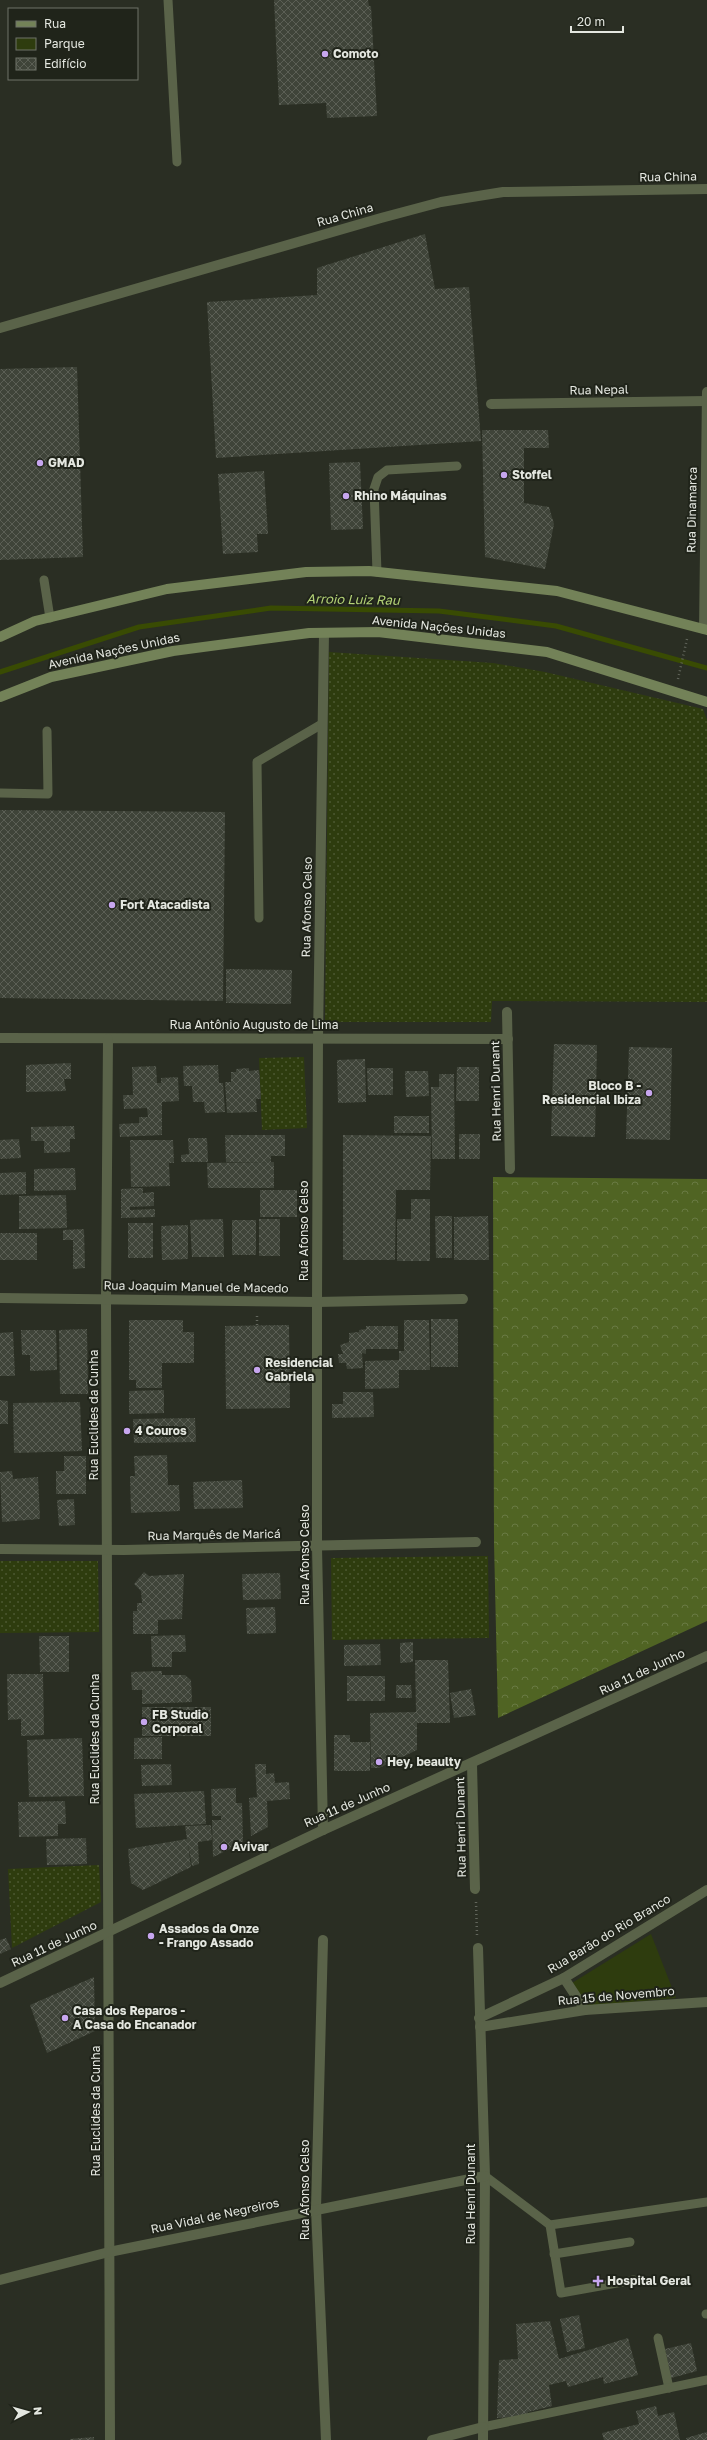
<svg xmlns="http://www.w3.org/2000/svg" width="707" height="2440" viewBox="0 0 707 2440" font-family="'Golos Text',sans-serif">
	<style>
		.grass { fill: url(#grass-dots) }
		.forest { fill: url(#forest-crowns) }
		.park { fill: #2e3c0e }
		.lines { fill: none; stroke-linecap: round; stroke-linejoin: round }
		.stream { stroke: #394b03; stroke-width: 5 }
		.building { fill: url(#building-cross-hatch) }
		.path { stroke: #62665c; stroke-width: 2.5; stroke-dasharray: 1 3; stroke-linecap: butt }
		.service { stroke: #5a6349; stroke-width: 9 }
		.minor { stroke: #5a6349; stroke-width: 10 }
		.tertiary { stroke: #5a6349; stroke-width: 10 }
		.secondary { stroke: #738258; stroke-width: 10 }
		.poi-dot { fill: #c7a6ef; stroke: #20241a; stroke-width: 1.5 }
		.labels { text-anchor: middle; stroke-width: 4; stroke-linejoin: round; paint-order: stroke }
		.poi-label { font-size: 12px; font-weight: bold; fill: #e4e7e0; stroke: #20241a; text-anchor: start }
		.street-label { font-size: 12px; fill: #e4e7e0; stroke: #20241a }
		.water-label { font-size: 13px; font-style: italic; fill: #b4d377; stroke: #20241a }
	</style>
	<defs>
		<pattern id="grass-dots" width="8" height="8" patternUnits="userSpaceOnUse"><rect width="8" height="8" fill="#2e3c0e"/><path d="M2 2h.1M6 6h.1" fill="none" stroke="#4c5831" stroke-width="1.8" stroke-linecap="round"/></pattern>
		<pattern id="forest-crowns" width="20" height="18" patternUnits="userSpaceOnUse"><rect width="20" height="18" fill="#506423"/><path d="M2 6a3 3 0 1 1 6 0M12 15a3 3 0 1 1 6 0" fill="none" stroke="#697a43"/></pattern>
		<pattern id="building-cross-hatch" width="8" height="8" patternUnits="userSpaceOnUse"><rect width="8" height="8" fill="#3f4439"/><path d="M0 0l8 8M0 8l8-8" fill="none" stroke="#5b5f55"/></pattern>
	</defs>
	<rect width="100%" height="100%" fill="#2a2e23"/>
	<g class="grass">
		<path d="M329,652L493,663L545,672L703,709L707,720V1002L492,1001L491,1022H325Z"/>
		<path d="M304,1057L307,1128L262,1130L259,1058Z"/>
		<path d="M488,1556L489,1638L332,1640L331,1558Z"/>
		<path d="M0,1561H98L99,1632L0,1633Z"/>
		<path d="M99,1865L101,1902L12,1948L8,1869Z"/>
	</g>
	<path class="forest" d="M493,1177L707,1179V1621L498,1718L494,1543Z"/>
	<path class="park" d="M651,1934L676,1998L587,2006L572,1983Z"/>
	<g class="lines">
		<path class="stream" d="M0,672L139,627L271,608L439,611L556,626L707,668"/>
	</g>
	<g class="building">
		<path d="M274,0H368L369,6H371L377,116L327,118L326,103L279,105Z"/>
		<path d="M425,234L435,289L469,287L481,441L216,458L207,302L317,295V268Z"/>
		<path d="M77,367L83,557L0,560V369Z"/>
		<path d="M482,430H548L549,448H524V503L549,507L554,524L545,569L485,557Z"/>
		<path d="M360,462L363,529L331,530L329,463Z"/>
		<path d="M264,471L268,534H257L258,552L223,554L218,474Z"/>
		<path d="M0,810L225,812L223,1001L0,998Z"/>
		<path d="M226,969L292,970L291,1004L226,1003Z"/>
		<path d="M554,1044L597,1045L595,1137L551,1136Z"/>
		<path d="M629,1047L672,1048L670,1140L626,1139Z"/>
		<path d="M365,1059L366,1102L338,1103L337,1060Z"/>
		<path d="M71,1063V1079H64L66,1091L26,1092V1065Z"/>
		<path d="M218,1065L219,1083H223L225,1112L205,1113L204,1102H193L192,1086H184L183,1066Z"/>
		<path d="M156,1066L157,1083H161V1078L178,1077L179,1101L162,1102V1135L120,1137L119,1124L139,1123V1117H148L147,1108L124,1109L123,1095H133L132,1067Z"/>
		<path d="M457,1067H479V1101H456Z"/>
		<path d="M249,1068V1071L259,1070L261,1099H256L257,1112L227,1113L225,1082H231V1072H236V1069Z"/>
		<path d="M367,1068H393V1095H368Z"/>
		<path d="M405,1071H428L429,1096L406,1097Z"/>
		<path d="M439,1074H454L455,1159H432L431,1087H439Z"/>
		<rect x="394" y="1116" width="35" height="17"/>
		<path d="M74,1126L75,1139H70V1152L44,1153V1141H31V1127Z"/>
		<rect x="459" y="1134" width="21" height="25"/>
		<path d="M225,1135H285V1156H271V1162H226Z"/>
		<path d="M343,1135L431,1136L430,1190H396L395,1260H343Z"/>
		<path d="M188,1138H207L208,1162H181V1155L189,1154Z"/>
		<path d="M19,1139L21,1158L0,1159V1140Z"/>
		<path d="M130,1140H173L174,1163H169L170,1186L131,1187Z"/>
		<path d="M274,1162V1188H208L207,1163Z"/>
		<path d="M75,1168L76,1190L34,1191V1169Z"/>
		<path d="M26,1172V1194L0,1195V1173Z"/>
		<path d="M143,1188V1193L154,1192V1206L130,1207V1210L155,1209V1217L121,1218V1189Z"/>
		<rect x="260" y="1190" width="37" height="27"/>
		<path d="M66,1195L67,1228L19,1229V1196Z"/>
		<path d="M411,1199H430V1261H397V1219H411Z"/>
		<path d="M435,1216H452V1258H436Z"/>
		<path d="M488,1216L489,1260H454V1217Z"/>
		<path d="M223,1219L224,1257H192L190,1220Z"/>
		<rect x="259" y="1219" width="21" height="37"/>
		<rect x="232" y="1220" width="24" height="35"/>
		<rect x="128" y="1223" width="25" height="35"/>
		<path d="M188,1225V1259L162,1260L161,1226Z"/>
		<path d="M84,1229L85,1268L73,1269V1240H63V1230Z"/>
		<rect x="0" y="1233" width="37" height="27"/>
		<rect x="431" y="1319" width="27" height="48"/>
		<path d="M129,1320H183V1332H194V1363H162V1388H136V1380H129Z"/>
		<path d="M404,1320H429L430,1370H399V1388L365,1389V1361L399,1360V1351H404Z"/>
		<path d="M289,1325L290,1408L226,1409L225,1326Z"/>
		<path d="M366,1326H398V1349H366V1354L362,1353L363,1368L347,1369L346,1363H339L338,1354H343L340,1345L349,1342V1333L359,1332V1330L366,1329Z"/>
		<path d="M87,1329L88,1394H60L59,1330Z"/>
		<path d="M21,1330H56L57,1370L30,1371V1355H22Z"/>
		<path d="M13,1332L15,1376H0V1333Z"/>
		<path d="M164,1390V1413L129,1414V1391Z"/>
		<path d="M343,1392H373L374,1417L332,1418V1404H343Z"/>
		<path d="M0,1400L8,1401V1424H0Z"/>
		<path d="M80,1402L82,1451L14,1453L13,1403Z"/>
		<path d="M195,1418L196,1442L134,1443L133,1419Z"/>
		<path d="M167,1455L168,1485H179L180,1511L131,1513L130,1476H135L134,1456Z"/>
		<path d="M64,1456H86V1494H56V1471H64Z"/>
		<path d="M12,1471L13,1479L38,1477L40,1519L2,1522L0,1472Z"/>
		<path d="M242,1480L243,1508L194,1509L193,1482Z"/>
		<path d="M74,1499L75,1525L59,1526L57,1500Z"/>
		<path d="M144,1572L149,1576L184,1574L182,1619L158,1620V1634H133V1611H137V1603H142L141,1591L134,1584Z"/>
		<path d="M280,1573L281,1599L243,1600L242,1574Z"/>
		<path d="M275,1607L276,1633L247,1634L246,1608Z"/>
		<path d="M185,1635L186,1652H172V1667H152L151,1636Z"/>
		<path d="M39,1636H69V1672H40Z"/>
		<path d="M413,1642V1662L400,1663V1643Z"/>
		<path d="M380,1644L381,1665L344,1666V1645Z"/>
		<path d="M415,1660H448L450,1723H417V1750L379,1768H371L370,1713L416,1712Z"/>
		<path d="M162,1671V1675H185L191,1680L192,1702L142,1704V1690H132L131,1672Z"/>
		<path d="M7,1674H43L44,1735L21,1736V1719L8,1720Z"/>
		<rect x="347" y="1676" width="38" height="25"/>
		<path d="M396,1685H411L412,1698H396Z"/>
		<path d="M471,1689L476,1715L454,1718L450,1693Z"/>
		<rect x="142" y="1707" width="69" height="29"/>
		<path d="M334,1735H350V1742H370V1771H334Z"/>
		<path d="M162,1737V1759H134V1738Z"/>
		<path d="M82,1738L84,1796L29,1797L27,1740Z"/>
		<path d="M171,1764L172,1785L142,1786L141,1765Z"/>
		<path d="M255,1764H266V1774L274,1773L275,1783L289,1782L290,1799L267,1801L268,1827L251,1836L249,1798L257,1797Z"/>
		<path d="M236,1788V1803H242L243,1843L213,1857L212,1820H221V1816H212L211,1789Z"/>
		<path d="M204,1791L206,1824L136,1828L134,1794Z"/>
		<path d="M65,1801L66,1824H58V1836L19,1837L18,1802Z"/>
		<path d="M211,1825L212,1840L198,1842L199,1864L192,1866L188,1844L191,1867L143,1890L131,1883L128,1849L187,1839L185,1826Z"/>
		<path d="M86,1838L87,1864L47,1865L46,1839Z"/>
		<path d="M6,1938L11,1949L0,1954V1940Z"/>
		<path d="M94,1977L95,2031L47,2053L30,2005Z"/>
		<path d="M579,2315L585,2348L567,2352L560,2319Z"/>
		<path d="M550,2321L559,2359L628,2338L638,2375L604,2384L603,2377L568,2387L566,2381L549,2385L552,2406L528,2412L527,2416L497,2418L499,2360L518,2359L516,2324Z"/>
		<path d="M691,2343L697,2371L671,2378L665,2349Z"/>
		<path d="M656,2406L658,2416L674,2412L680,2440H604L602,2433L639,2424L636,2411Z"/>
		<path d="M707,2432V2440H687L686,2438Z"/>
		<path d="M94,2437V2440H70V2439Z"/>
	</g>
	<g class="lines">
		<g class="path">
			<path d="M678,679L687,639"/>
			<path d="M257,1325V1314"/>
			<path d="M476,1902L477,1935"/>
		</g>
		<g class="service">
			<path d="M168,0L177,162"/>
			<path d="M377,572L374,489L378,477L387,470L457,466"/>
			<path d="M44,580L50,618"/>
			<path d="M0,793L48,794L47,731"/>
			<path d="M259,918L257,762L322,724"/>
			<path d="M485,2176L550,2225L707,2202"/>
			<path d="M550,2225L561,2293L634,2280"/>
			<path d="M554,2254L630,2242"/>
			<path d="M706,2314H707"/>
			<path d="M658,2338L669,2388"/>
			<path d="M483,2427L707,2380"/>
		</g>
		<g class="minor">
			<path d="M0,328L381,218L441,202L503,192L707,189"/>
			<path d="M491,404L707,401"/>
			<path d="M704,629L707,392"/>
			<path d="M507,1012L510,1169"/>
			<path d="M0,1038L508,1039"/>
			<path d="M108,1039L106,1299L110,2440"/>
			<path d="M0,1298L317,1302L463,1299"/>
			<path d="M0,1549L124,1550L476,1542"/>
			<path d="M472,1764L475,1889"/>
			<path d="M323,1830L317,1547V1302L318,1039L324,633"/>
			<path d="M323,1940L316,2209L326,2440"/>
			<path d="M478,1948L485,2176L483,2440"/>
			<path d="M564,1978L585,2010"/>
			<path d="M479,2018L564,1978L707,1890"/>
			<path d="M480,2027L585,2010L707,2002"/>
			<path d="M0,2280L109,2252L485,2176"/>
			<path d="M432,2440L483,2427"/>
		</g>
		<path class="tertiary" d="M0,1983L323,1830L707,1656"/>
		<g class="secondary">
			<path d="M0,637L35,621L167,589L306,572L369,571L557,591L707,630"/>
			<path d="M0,697L51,677L173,651L309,633L378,632L547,652L707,702"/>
		</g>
	</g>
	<g class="poi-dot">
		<circle cx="325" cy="54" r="4"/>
		<circle cx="40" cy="463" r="4"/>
		<circle cx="504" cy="475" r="4"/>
		<circle cx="346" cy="496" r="4"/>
		<circle cx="112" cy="905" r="4"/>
		<circle cx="649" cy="1093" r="4"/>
		<circle cx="257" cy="1370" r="4"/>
		<circle cx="127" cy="1431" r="4"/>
		<circle cx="144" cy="1722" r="4"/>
		<circle cx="379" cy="1762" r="4"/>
		<circle cx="224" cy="1847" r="4"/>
		<circle cx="151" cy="1936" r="4"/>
		<circle cx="65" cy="2018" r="4"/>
		<path d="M596 2275h4v4h4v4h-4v4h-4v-4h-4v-4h4z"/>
	</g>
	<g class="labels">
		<g class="poi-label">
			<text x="333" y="58">Comoto</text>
			<text x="48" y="467">GMAD</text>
			<text x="512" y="479">Stoffel</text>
			<text x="354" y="500">Rhino Máquinas</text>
			<text x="120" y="909">Fort Atacadista</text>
			<text x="641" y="1090" text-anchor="end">Bloco B -<tspan x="641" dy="14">Residencial Ibiza</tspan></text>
			<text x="265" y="1367">Residencial<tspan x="265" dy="14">Gabriela</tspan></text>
			<text x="135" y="1435">4 Couros</text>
			<text x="152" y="1719">FB Studio<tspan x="152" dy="14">Corporal</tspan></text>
			<text x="387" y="1766">Hey, beaulty</text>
			<text x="232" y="1851">Avivar</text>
			<text x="159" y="1933">Assados da Onze<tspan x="159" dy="14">- Frango Assado</tspan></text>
			<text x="73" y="2015">Casa dos Reparos -<tspan x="73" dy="14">A Casa do Encanador</tspan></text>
			<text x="607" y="2285">Hospital Geral</text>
		</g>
		<g class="street-label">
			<text transform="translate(668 177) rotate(-1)" y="4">Rua China</text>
			<text transform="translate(345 215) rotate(-16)" y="4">Rua China</text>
			<text transform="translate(599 390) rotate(-1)" y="4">Rua Nepal</text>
			<text transform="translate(692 510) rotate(-89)" y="4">Rua Dinamarca</text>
			<text transform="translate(439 627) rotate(6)" y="4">Avenida Nações Unidas</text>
			<text transform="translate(114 651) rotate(-12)" y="4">Avenida Nações Unidas</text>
			<text transform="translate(307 907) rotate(-89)" y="4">Rua Afonso Celso</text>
			<text x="254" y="1029">Rua Antônio Augusto de Lima</text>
			<text transform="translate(496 1091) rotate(-91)" y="4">Rua Henri Dunant</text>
			<text transform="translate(304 1231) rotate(-90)" y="4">Rua Afonso Celso</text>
			<text transform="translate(196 1287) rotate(1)" y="4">Rua Joaquim Manuel de Macedo</text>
			<text transform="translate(94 1415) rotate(-90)" y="4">Rua Euclides da Cunha</text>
			<text transform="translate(214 1535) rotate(-1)" y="4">Rua Marquês de Maricá</text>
			<text transform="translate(305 1555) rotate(-90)" y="4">Rua Afonso Celso</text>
			<text transform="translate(642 1672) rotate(-25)" y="4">Rua 11 de Junho</text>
			<text transform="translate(95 1739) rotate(-90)" y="4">Rua Euclides da Cunha</text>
			<text transform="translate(347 1805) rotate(-24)" y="4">Rua 11 de Junho</text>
			<text transform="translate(461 1827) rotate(-91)" y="4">Rua Henri Dunant</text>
			<text transform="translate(609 1934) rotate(-31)" y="4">Rua Barão do Rio Branco</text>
			<text transform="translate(54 1944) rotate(-25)" y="4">Rua 11 de Junho</text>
			<text transform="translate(616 1996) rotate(-5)" y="4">Rua 15 de Novembro</text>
			<text transform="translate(96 2111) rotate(-90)" y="4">Rua Euclides da Cunha</text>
			<text transform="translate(305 2190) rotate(-90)" y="4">Rua Afonso Celso</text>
			<text transform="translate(471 2194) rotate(-90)" y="4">Rua Henri Dunant</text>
			<text transform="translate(215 2216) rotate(-12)" y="4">Rua Vidal de Negreiros</text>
		</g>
		<g class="water-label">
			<text transform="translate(353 599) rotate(1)" y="5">Arroio Luiz Rau</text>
		</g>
	</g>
	<rect x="8" y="8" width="130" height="72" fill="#20241a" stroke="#6e7269"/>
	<rect x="16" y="21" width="20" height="6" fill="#738258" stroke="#6e7269"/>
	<text x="44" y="28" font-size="12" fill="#e4e7e0">Rua</text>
	<rect x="16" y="38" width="20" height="12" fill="#2e3c0e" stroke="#6e7269"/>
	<text x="44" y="48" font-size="12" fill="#e4e7e0">Parque</text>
	<rect x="16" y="58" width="20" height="12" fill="url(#building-cross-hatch)" stroke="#6e7269"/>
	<text x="44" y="68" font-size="12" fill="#e4e7e0">Edifício</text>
	<g transform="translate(28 2412) rotate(84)" stroke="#20241a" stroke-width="3" paint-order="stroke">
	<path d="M0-3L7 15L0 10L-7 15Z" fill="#e4e7e0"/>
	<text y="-6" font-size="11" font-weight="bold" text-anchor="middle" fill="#e4e7e0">N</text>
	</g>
	<path d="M571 26v6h52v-6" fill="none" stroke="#e4e7e0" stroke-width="2"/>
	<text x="577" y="26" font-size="12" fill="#e4e7e0" stroke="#20241a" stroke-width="3" paint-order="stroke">20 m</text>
</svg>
